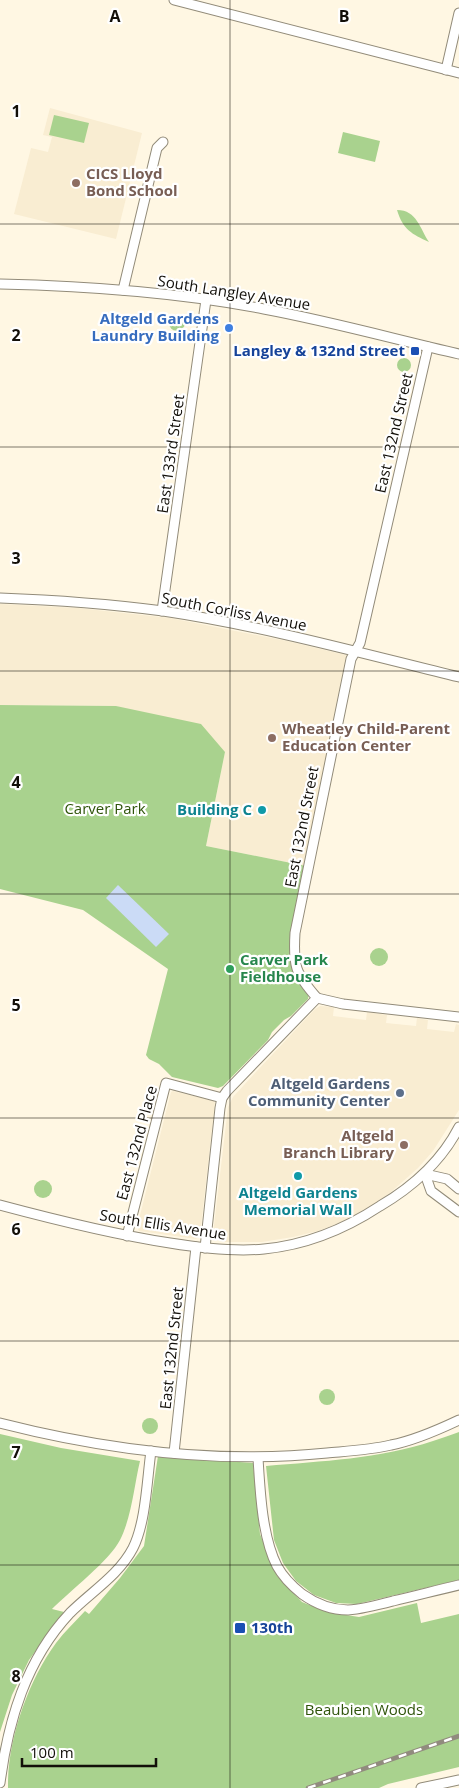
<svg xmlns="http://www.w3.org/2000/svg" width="459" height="1788" viewBox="0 0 459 1788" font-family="'Open Sans',sans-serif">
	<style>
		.built { fill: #f9edd2 }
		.green { fill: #a9d28e }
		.water { fill: #cbdbf6 }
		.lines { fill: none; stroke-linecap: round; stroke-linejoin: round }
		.minor-casing { stroke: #928b79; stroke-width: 11 }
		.minor { stroke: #fff; stroke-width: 9 }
		.rail-casing { stroke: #918b7e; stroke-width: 4.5 }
		.rail { stroke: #fff; stroke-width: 2.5; stroke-dasharray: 8; stroke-linecap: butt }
		.grid { fill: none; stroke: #120f09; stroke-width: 1; stroke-opacity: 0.55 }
		.education-dot { fill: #8d6e63; stroke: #fff; stroke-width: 2 }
		.shop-dot { fill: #3f7fe0; stroke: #fff; stroke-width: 2 }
		.transit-dot { fill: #1a4fb4; stroke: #fff; stroke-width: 2 }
		.culture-dot { fill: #0f9aa8; stroke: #fff; stroke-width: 2 }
		.leisure-dot { fill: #2e9e5b; stroke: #fff; stroke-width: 2 }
		.service-dot { fill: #5c6f8a; stroke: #fff; stroke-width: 2 }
		.labels { text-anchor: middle; stroke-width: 4.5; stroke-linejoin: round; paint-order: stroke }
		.education-label { font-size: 15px; font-weight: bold; fill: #785e54; stroke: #fff; text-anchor: start }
		.street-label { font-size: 15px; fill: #120f09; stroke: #fff }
		.shop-label { font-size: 15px; font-weight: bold; fill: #366cbe; stroke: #fff; text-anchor: end }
		.transit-label { font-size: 15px; font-weight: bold; fill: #164399; stroke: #fff; text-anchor: end }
		.park-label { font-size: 15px; fill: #2f540a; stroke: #fff }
		.culture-label { font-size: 15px; font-weight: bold; fill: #0d838f; stroke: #fff; text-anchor: end }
		.leisure-label { font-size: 15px; font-weight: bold; fill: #27864d; stroke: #fff; text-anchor: start }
		.service-label { font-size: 15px; font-weight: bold; fill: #4e5e75; stroke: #fff; text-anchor: end }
		.grid-label { font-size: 16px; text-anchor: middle; font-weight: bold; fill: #120f09; stroke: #fff; stroke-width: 4.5; stroke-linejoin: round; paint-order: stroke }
	</style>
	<rect width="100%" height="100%" fill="#fff7e3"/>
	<g class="built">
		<path d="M50,108L142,133L116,239L14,214L31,148L48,152L52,137L43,135Z"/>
		<path d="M0,604L78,608L170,618L287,641L346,655L347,658L306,866L206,846L225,752L116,706L0,705Z"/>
		<path d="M320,1006L334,1007L333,1016L366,1020L367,1012L387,1015L386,1023L416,1026L417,1018L428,1020L427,1029L454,1032L456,1024L459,1025V1110L433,1151L418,1168L391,1192L368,1209L342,1222L318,1231L293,1237L262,1242H221L213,1234L228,1107L233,1097L255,1073L315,1009Z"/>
		<path d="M173,1091L214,1101L215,1103L200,1235L196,1239L139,1231L137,1227L171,1092Z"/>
	</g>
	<g class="green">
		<path d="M54,115L89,123L84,143L49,135Z"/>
		<path d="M343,132L380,141L375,162L338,153Z"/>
		<path d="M397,210C417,210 420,229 429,242C412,234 403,230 397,210Z"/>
		<circle cx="177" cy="323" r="8"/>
		<circle cx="404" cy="365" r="7"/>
		<path d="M0,705L116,706L201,724L225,752L206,846L306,866L290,948L309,994L308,999L291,1016L284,1020L272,1032L268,1040L223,1086L218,1088L172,1077L159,1064L149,1059L146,1055L168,969L83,910L0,889Z"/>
		<circle cx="379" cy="957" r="9"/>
		<circle cx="43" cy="1189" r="9"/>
		<circle cx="327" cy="1397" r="8"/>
		<circle cx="150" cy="1426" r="8"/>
		<path d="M459,1432V1580L357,1604L336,1603L314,1595L296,1581L283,1563L274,1540L266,1466C322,1461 379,1459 433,1441C442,1438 451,1435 459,1432Z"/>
		<path d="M0,1434L61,1448L140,1461C134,1486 132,1516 120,1540C110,1560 70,1591 52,1609L64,1612L29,1660L12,1695L0,1732Z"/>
		<path d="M158,1456L253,1463L260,1534L277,1576L302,1602L327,1612L359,1617L417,1603L421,1623L459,1614V1767L388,1784L379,1788H8C7,1741 28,1681 56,1643C65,1631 76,1621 85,1611L89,1614L120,1578L144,1546Z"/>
	</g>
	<path class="water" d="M118,885L169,934L156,947L106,898Z"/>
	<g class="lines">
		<defs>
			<g id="minor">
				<path d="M174,0L459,73"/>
				<path d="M446,70L459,13"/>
				<path d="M0,284C88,286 177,292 264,309C329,321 394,339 459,354"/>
				<path d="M123,290L157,148L163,142"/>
				<path d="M0,598C54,600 109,604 163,611C263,626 361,653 459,677"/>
				<path d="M162,611L206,300"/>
				<path d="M317,998L343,1004L459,1017"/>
				<path d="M425,1174L431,1191L459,1212"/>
				<path d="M425,1174L447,1179L459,1189"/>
				<path d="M0,1205C56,1220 112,1234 170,1243C201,1248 233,1252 264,1249C306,1245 345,1229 380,1206C414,1186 441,1162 459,1127"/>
				<path d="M127,1236L166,1083L222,1098"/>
				<path d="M205,1248L220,1108L222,1098L227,1091L317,998C295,973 293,966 295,933L351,659L360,643L428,347"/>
				<path d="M0,1423C106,1450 218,1464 327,1453C349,1451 370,1450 391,1445C412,1441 440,1429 459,1420"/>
				<path d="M174,1453L196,1247"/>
				<path d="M258,1458C260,1490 262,1537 277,1566C283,1577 292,1586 302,1594C316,1604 331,1610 348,1610C363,1609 378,1605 393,1601C415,1596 437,1590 459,1585"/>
				<path d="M0,1783C8,1721 26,1660 70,1613C91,1592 119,1575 133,1548C146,1522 147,1479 151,1451"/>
				<path d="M421,1788L459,1780"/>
			</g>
		</defs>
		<use href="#minor" class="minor-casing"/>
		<use href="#minor" class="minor"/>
		<defs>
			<path id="rail" d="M308,1788L459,1736"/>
		</defs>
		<use href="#rail" class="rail-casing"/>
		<use href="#rail" class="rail"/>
	</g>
	<path class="grid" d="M230,0V1788M0,224H459M0,447H459M0,671H459M0,894H459M0,1118H459M0,1341H459M0,1565H459"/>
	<g class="education-dot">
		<circle cx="76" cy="183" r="5"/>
		<circle cx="272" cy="738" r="5"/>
		<circle cx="404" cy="1145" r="5"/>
	</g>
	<circle class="shop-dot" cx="229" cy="328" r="5"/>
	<g class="transit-dot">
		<rect x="410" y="346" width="10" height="10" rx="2.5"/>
		<rect x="234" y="1622" width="12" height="12" rx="2.5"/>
	</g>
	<g class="culture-dot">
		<circle cx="262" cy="810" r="5"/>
		<circle cx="298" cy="1176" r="5"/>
	</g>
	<circle class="leisure-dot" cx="230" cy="969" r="5"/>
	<circle class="service-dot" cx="400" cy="1093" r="5"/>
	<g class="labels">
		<g class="education-label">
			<text x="86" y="179">CICS Lloyd<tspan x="86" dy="17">Bond School</tspan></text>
			<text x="282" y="734">Wheatley Child-Parent<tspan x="282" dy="17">Education Center</tspan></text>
			<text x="394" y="1141" text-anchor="end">Altgeld<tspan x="394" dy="17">Branch Library</tspan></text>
		</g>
		<g class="street-label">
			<text transform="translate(234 293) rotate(9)" y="5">South Langley Avenue</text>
			<text transform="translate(394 433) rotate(-77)" y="5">East 132nd Street</text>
			<text transform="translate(171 454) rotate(-82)" y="5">East 133rd Street</text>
			<text transform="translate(234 612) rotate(11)" y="5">South Corliss Avenue</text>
			<text transform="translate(302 827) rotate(-79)" y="5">East 132nd Street</text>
			<text transform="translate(137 1143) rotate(-75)" y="5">East 132nd Place</text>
			<text transform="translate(163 1225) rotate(9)" y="5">South Ellis Avenue</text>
			<text transform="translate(172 1348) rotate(-84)" y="5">East 132nd Street</text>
		</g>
		<g class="shop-label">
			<text x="219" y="324">Altgeld Gardens<tspan x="219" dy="17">Laundry Building</tspan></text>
		</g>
		<g class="transit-label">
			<text x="405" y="356">Langley &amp; 132nd Street</text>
			<text x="251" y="1633" text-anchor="start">130th</text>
		</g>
		<g class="park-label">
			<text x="105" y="814">Carver Park</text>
			<text x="364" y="1715">Beaubien Woods</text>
		</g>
		<g class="culture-label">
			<text x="252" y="815">Building C</text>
			<text x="298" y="1198" text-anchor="middle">Altgeld Gardens<tspan x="298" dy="17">Memorial Wall</tspan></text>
		</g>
		<g class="leisure-label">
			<text x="240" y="965">Carver Park<tspan x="240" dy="17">Fieldhouse</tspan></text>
		</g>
		<g class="service-label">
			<text x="390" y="1089">Altgeld Gardens<tspan x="390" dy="17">Community Center</tspan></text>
		</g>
	</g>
	<g class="grid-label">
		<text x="115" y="22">A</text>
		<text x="344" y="22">B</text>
		<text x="16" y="117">1</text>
		<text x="16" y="341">2</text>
		<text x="16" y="564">3</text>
		<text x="16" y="788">4</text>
		<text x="16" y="1011">5</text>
		<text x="16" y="1235">6</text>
		<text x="16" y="1458">7</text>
		<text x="16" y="1682">8</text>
	</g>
	<path d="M22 1758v8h134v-8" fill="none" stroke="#120f09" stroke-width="2.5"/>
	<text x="30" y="1758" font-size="15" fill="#120f09" stroke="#ffffff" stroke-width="4" paint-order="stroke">100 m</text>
</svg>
